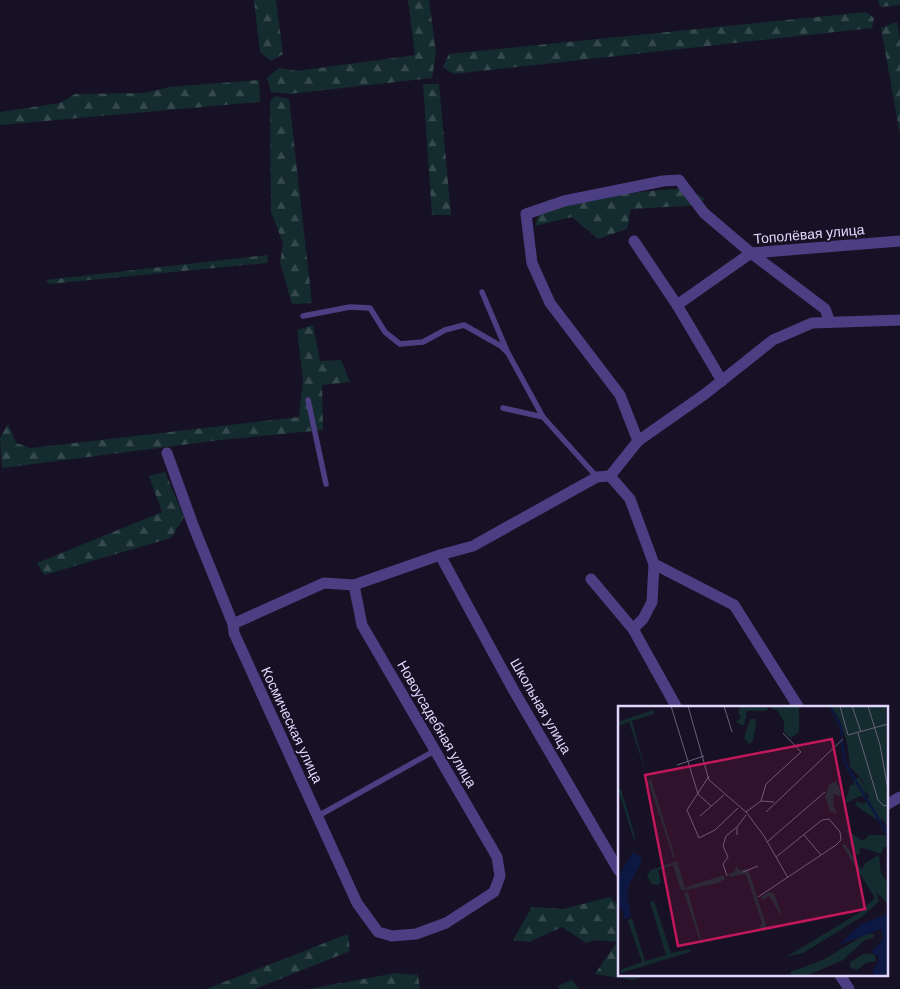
<svg xmlns="http://www.w3.org/2000/svg" width="900" height="989" viewBox="0 0 900 989" font-family="'DM Sans',sans-serif">
	<style>
		.forest { fill: url(#forest-firs) }
		.lines { fill: none; stroke-linecap: round; stroke-linejoin: round }
		.lane { stroke: #4c3e82; stroke-width: 5.5 }
		.street { stroke: #4c3e82; stroke-width: 11 }
		.labels { text-anchor: middle; stroke-width: 4; stroke-linejoin: round; paint-order: stroke }
		.street-label { font-size: 14px; fill: #e2d7fd; stroke: #171125 }
		.inset-river { fill: none; stroke: #0d1842; stroke-width: 2.5 }
		.inset-road { fill: none; stroke: #68607b; stroke-width: 1 }
		.view { fill: #c2185b; fill-opacity: 0.15; stroke: #c2185b; stroke-width: 2.5 }
		.inset-edge { fill: none; stroke: #e2d7fd; stroke-width: 2.5 }
	</style>
	<defs>
		<pattern id="forest-firs" width="22" height="20" patternUnits="userSpaceOnUse" patternTransform="scale(1.25)"><rect width="22" height="20" fill="#142c2f"/><path d="M5 1l3.5 6h-7zM16 11l3.5 6h-7z" fill="#364a4e"/></pattern>
	</defs>
	<rect width="100%" height="100%" fill="#171125"/>
	<g class="forest">
		<path d="M254,0H276L283,54L271,61L260,52Z"/>
		<path d="M408,0H429L436,53L432,78L289,94L271,92L267,78L279,68L297,71L415,55Z"/>
		<path d="M878,0H900V5L880,7Z"/>
		<path d="M866,12L874,18L872,28L453,74L443,67L449,54Z"/>
		<path d="M897,22L900,40V135L881,28Z"/>
		<path d="M259,80L260,102L0,125V112L60,103L75,94L145,93L169,87Z"/>
		<path d="M423,84H439L451,215H432Z"/>
		<path d="M275,96L289,99L312,303L292,304L280,263L283,243L271,212L270,101Z"/>
		<path d="M685,188L704,198L702,205L631,209L627,229L598,239L572,217L535,226L541,208L548,200Z"/>
		<path d="M268,255L267,263L49,284L46,280Z"/>
		<path d="M313,325L320,361L341,360L350,382L322,385L323,430L221,440L2,468L0,438L8,424L16,443L31,448L299,417L303,380L297,330Z"/>
		<path d="M165,472L184,517L171,538L44,575L37,563L162,512L149,476Z"/>
		<path d="M610,897L619,906V975H647L633,980L595,974L617,942L596,940L586,943L562,927L529,942L513,940L532,907L563,909Z"/>
		<path d="M348,934L350,951L255,989H206Z"/>
		<path d="M396,973L418,975L420,989H308Z"/>
		<path d="M572,980L579,989H559L558,986Z"/>
	</g>
	<g class="lines">
		<g class="lane">
			<path d="M482,292L507,351"/>
			<path d="M303,316L350,307L370,308L385,332L400,344L423,342L445,330L464,325L501,346L508,353L543,417"/>
			<path d="M308,400L326,484"/>
			<path d="M503,408L543,417L597,477"/>
			<path d="M318,816L436,750"/>
		</g>
		<g class="street">
			<path d="M634,241L677,305L722,381"/>
			<path d="M677,305L751,253L900,241"/>
			<path d="M638,441L620,395L550,303L532,263L526,214L564,201L663,181L679,180L704,213L751,253L825,309L830,322"/>
			<path d="M167,453L193,525L233,624L234,633L357,903L378,932L392,936L416,934L446,923L494,892L500,876L497,857L362,625L354,585"/>
			<path d="M610,476L638,441L705,394L773,340L812,323L900,320"/>
			<path d="M610,476L630,499L654,564L652,602L643,619L633,629"/>
			<path d="M440,555L514,691L619,871"/>
			<path d="M654,564L734,605L799,708"/>
			<path d="M591,579L633,629L677,708"/>
			<path d="M233,624L324,583L354,585L440,555L473,546L597,477L610,476"/>
			<path d="M886,805L900,797"/>
			<path d="M840,975L849,989"/>
		</g>
	</g>
	<g class="labels">
		<g class="street-label">
			<text transform="translate(809 234) rotate(-5)" y="5">Тополёвая улица</text>
			<text transform="translate(541 706) rotate(60)" y="5">Школьная улица</text>
			<text transform="translate(437 724) rotate(60)" y="5">Новоусадебная улица</text>
			<text transform="translate(292 725) rotate(65)" y="5">Космическая улица</text>
		</g>
	</g>
	<g transform="translate(618 706)">
		<rect width="270" height="270" fill="#171125"/>
		<path d="M122,0H152L148,5H129L126,20L118,16L123,11L120,7ZM155,0H181V26L173,32L166,26V16L159,4L153,3ZM35,4L36,8L14,15L28,67L11,16L0,20V16ZM132,13H137L138,17L135,35L131,38L126,32ZM241,70L248,83L247,91L242,90L226,98L233,78L236,80L235,72L239,73ZM33,73L57,151L56,153L30,75ZM218,75L222,84L223,91L216,88L215,99L219,108L212,105L207,91L211,78ZM0,83H3L17,131L16,134ZM251,91L264,113L261,115L237,99L239,95L246,98ZM229,124L245,135L251,129H268L270,141H266L263,148L245,142L241,143L242,149L238,148ZM227,138L244,164L247,157L261,149L263,167L270,177V198L258,186L261,195L245,210L185,247L168,251L241,207L257,192L224,139ZM59,155L68,185L63,184L55,159L40,164L43,176L40,179L33,178L29,169L33,164ZM119,159L121,164L130,163L149,222L144,224L140,223L144,217L128,168L112,171L110,168L116,166ZM106,169L107,173L100,177L68,184V181ZM70,186L84,237L83,238L66,187ZM151,186L156,187L165,212L151,190L145,194L143,191ZM36,195L53,247L72,243V246L3,267L2,264L24,256L10,215L14,212L27,255L48,249L32,196ZM248,228H256L255,232L247,234L225,254L188,270H173L172,266L205,254ZM248,247L257,249L258,255L248,257L239,264L232,261V256Z" fill="#142c2f"/>
		<path d="M212,0H268L270,122L252,94L244,73L232,61L229,36L221,12Z" fill="#142c2f"/>
		<path d="M15,146L23,151V157L11,178L9,190L13,209L10,213L5,212L6,206L0,199V171ZM270,208V270L256,269L254,266L261,255L260,250L253,246L265,234L263,223L221,239L243,218Z" fill="#0d1842"/>
		<path class="inset-river" d="M212,0L223,21L224,31M224,35L227,57L270,129"/>
		<path class="inset-road" d="M53,0L80,88L93,100M70,0L91,74L128,106L146,130L170,172M106,0L114,26M222,0L230,29L270,18M234,0L243,26M250,0L262,39L270,84M240,27L260,94L266,100L270,99M59,59L86,50M91,70L69,104L81,132L97,124L120,102M143,95L148,78L183,46L165,27M128,106L143,95L156,96M148,106L225,33M82,110L106,89M119,129V121L128,109M186,129L203,149M149,136L207,86M125,166L140,160M109,170L105,158L110,151L105,140L108,130L119,121M140,191L218,139L223,134L222,126L211,113L204,114L158,151"/>
		<path class="view" d="M214,33L247,203L60,240L27,69Z"/>
		<rect width="270" height="270" class="inset-edge"/>
	</g>
</svg>
